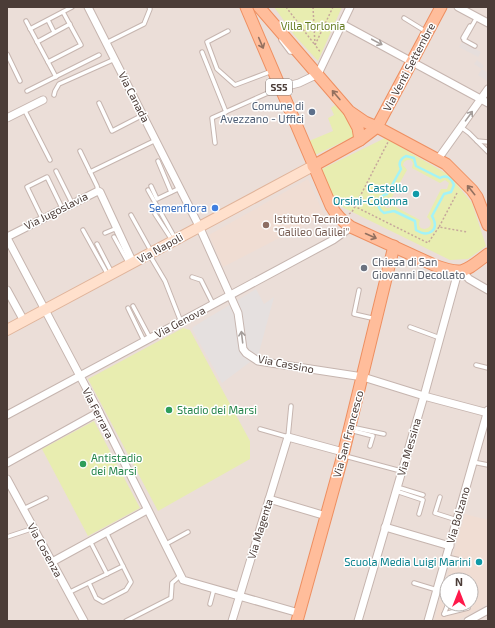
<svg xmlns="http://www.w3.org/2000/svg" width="495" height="628" viewBox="0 0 495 628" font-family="'Exo 2',sans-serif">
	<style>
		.residential { fill: #ebded8; fill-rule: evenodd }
		.industrial { fill: #e6dedc }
		.education { fill: #f0ddd3; fill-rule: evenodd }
		.green { fill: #e8edb0; fill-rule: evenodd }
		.parking { fill: #e5e0df }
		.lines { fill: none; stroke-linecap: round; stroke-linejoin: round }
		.stream { stroke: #a3f3f7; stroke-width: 2.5 }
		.service-casing { stroke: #c6b5af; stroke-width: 5.5 }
		.minor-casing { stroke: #c6b5af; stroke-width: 9 }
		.secondary-casing { stroke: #e0b49b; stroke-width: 12 }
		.primary-casing { stroke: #ee8f61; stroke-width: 13 }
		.path { stroke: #c6a79c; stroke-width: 1.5; stroke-dasharray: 2 2; stroke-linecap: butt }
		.service { stroke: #fff; stroke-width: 3.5 }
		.minor { stroke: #fff; stroke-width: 7 }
		.secondary { stroke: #ffe0cc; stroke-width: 10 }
		.primary { stroke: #ffbd9b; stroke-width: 11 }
		.oneway { stroke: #a59e9b }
		.oneway2 { stroke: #93705f }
		.service-dot { fill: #5c6f8a; stroke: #fff; stroke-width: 1.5 }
		.culture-dot { fill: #0f9aa8; stroke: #fff; stroke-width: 1.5 }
		.shop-dot { fill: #3f7fe0; stroke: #fff; stroke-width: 1.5 }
		.education-dot { fill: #8d6e63; stroke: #fff; stroke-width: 1.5 }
		.worship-dot { fill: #6b7280; stroke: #fff; stroke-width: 1.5 }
		.leisure-dot { fill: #2e9e5b; stroke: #fff; stroke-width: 1.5 }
		.labels { text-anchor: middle; stroke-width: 3; stroke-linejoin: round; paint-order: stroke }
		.shield { fill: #fff; stroke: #817673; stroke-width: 1 }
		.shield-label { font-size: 10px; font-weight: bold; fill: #4b3c37 }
		.park-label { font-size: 11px; fill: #667d23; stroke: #fff }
		.street-label { font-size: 11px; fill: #4b3c37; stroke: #fff }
		.service-label { font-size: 11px; fill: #4e5e75; stroke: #fff; text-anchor: end }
		.culture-label { font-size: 11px; fill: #0d838f; stroke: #fff; text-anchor: end }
		.shop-label { font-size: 11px; fill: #366cbe; stroke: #fff; text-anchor: end }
		.education-label { font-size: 11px; fill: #785e54; stroke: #fff; text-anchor: start }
		.worship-label { font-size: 11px; fill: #5b616d; stroke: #fff; text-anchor: start }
		.leisure-label { font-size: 11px; fill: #27864d; stroke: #fff; text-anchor: start }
	</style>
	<rect width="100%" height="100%" fill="#f6eeea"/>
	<path class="residential" d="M7,7H488V621H7ZM447,580H471V604H447Z"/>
	<g class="industrial">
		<path d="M462,42L481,52L478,57L459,47Z"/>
		<path d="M477,60L484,66L482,69L488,73L487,81L478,75L482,69L474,64Z"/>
	</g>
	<g class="education">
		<path d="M308,179L324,215L223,267L209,235Z"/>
		<path d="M465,514L488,520V604L456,621H434ZM447,580H471V604H447Z"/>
	</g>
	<g class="green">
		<path d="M274,7H342L318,61L295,36Z"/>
		<path d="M335,105L352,123L355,130L353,137L315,155L309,141L333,131L328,118L334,115L331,108Z"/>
		<path d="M385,138L449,175L472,203L486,246L468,259L450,260L336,204L322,169ZM407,160H411L413,163L412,168L440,183L445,180L449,183L447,189H441L427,217C440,229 414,235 420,220L392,205L389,208H386L383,204L385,198L391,199L407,170L403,165L404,162Z"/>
		<path d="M183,328L190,330L250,441V459L158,511L88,379Z"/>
		<path d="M94,421L140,508L88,536L42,449Z"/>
	</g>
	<path class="parking" d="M256,289L264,304L274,297L258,356L222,383L192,329L193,327Z"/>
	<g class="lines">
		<path class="stream" d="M406,156L414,158L416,166L440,178C447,174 452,179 454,185L451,192L444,194L432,216C440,230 429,238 416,230L415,221L394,211L384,213C375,207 377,196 387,194L401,169C398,163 400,159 406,156Z"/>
		<defs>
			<g id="service">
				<path d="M404,18L425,31"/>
				<path d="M48,20L54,32"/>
				<path d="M26,21L56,77"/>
				<path d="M30,29L72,7"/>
				<path d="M228,31L207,42L217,69L235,85L272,71"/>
				<path d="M463,38L470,26"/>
				<path d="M281,40L290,52H295"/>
				<path d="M37,42L70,24"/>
				<path d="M106,43L144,24L150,9L149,7"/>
				<path d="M475,46L464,40L477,17"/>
				<path d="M202,52L226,112"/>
				<path d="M7,54L20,81"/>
				<path d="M48,62L81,45L63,12"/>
				<path d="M27,91L99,55"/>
				<path d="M54,95L55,91L59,84L115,59"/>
				<path d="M99,103L112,131L143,115"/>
				<path d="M24,109L50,160"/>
				<path d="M461,127L469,133L488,152"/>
				<path d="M477,141L488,142"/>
				<path d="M215,143L212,118L279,88"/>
				<path d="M80,151L97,186L98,191"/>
				<path d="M158,161L171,192"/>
				<path d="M56,171L72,203"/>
				<path d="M90,172L156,140"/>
				<path d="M151,186L157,199L180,188"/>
				<path d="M148,190L175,238"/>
				<path d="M155,214L172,240"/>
				<path d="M131,215L151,251"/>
				<path d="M42,218L27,187L47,177L62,208"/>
				<path d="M83,230L108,275"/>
				<path d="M105,233L117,228"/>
				<path d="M114,237L129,264"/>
				<path d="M97,244L112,273"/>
				<path d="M149,254L165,281L181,322"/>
				<path d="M192,277L201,280L213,304"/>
				<path d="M359,290L354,314L376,319"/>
				<path d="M133,306L150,338"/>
				<path d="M128,308L144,341"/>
				<path d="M410,327L440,338"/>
				<path d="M476,365L488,368"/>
				<path d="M351,427L384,434"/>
				<path d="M260,429L288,437L291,406"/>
				<path d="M350,430L373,436L370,446"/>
				<path d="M345,456L401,471"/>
				<path d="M473,462L488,465"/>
				<path d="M397,487L423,495"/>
				<path d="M396,491L423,500L419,514"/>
				<path d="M440,497L435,513L457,520"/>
				<path d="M23,509L46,498"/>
				<path d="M7,537L34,528"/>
				<path d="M90,541L107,574"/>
				<path d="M166,544L188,532"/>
				<path d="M447,557L468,562"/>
				<path d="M89,583L96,598L103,602L126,590L131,582L106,532"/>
				<path d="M414,583L437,590"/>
				<path d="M438,586L447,589"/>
				<path d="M68,593L123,566"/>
				<path d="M210,604L214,589"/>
				<path d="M444,614L468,608L464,604"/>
				<path d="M444,614L448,604"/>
				<path d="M126,621L171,598L172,583L181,575"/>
			</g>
			<g id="minor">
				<path d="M88,7L199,226L238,313L243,349L246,353L258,361L363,377L424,396L488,413"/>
				<path d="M458,7L488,23"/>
				<path d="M342,24L488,103"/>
				<path d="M280,88L299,83L318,74L350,7"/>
				<path d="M7,118L43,100"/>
				<path d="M438,159L488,89"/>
				<path d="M7,237L98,191L100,192L133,263"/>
				<path d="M7,238L99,412L183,580L299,613"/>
				<path d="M463,272L469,279L488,290"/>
				<path d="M7,290L24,321"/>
				<path d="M7,415L333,240L351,227"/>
				<path d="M7,463L99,412"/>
				<path d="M7,479L84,621"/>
				<path d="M269,499L326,516"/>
				<path d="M385,527L450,546"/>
				<path d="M52,562L147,510"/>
				<path d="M232,621L288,437L343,452"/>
				<path d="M358,621L424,396L458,272"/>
				<path d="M428,621L488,410"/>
				<path d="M468,621L488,610"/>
			</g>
			<path id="secondary" d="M7,330L313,166"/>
			<g id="primary">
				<path d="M246,7L331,206C336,215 342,221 351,227L434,265C464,276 464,272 488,254"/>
				<path d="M259,7L349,111L365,122L377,127L446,164L472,190L477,197L488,225"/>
				<path d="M350,113L358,128L360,140"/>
				<path d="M313,166L360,140L377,127L441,7"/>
				<path d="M297,621L343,455L394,246"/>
			</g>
		</defs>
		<use href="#service" class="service-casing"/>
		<use href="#minor" class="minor-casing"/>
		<use href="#secondary" class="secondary-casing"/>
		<use href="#primary" class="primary-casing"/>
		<g class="path">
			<path d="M286,7L315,45L333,7"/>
			<path d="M313,7L315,45L321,53"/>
			<path d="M457,193L439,227L467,232"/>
			<path d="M354,206L428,243L439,227"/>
			<path d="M349,214L352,212L388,142"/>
		</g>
		<use href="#service" class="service"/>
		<use href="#minor" class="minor"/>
		<use href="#secondary" class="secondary"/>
		<use href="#primary" class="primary"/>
	</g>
	<defs><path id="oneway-shaft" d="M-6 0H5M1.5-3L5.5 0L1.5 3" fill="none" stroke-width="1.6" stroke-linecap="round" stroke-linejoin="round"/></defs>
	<g class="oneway">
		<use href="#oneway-shaft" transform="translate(377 42) rotate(28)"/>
		<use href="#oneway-shaft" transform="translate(469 116) rotate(-54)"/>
		<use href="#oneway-shaft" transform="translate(242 337) rotate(-97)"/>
	</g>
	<g class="oneway2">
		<use href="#oneway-shaft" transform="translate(261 43) rotate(67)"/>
		<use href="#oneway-shaft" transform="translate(336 95) rotate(-130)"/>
		<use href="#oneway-shaft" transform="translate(471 190) rotate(-129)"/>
		<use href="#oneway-shaft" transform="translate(371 236) rotate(24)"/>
	</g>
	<circle class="service-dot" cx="312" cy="112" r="4"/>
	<g class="culture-dot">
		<circle cx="416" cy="194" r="4"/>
		<circle cx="479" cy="562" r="4"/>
	</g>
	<circle class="shop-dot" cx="215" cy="208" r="4"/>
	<circle class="education-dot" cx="266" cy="225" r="4"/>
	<circle class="worship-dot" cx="364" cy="268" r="4"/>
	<g class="leisure-dot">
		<circle cx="169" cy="410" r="4"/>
		<circle cx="83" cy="464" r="4"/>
	</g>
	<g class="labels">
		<rect class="shield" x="266" y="79" width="26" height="16" rx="3"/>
		<g class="shield-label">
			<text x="279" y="91">SS5</text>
		</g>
		<g class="park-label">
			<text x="313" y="30">Villa Torlonia</text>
		</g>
		<g class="street-label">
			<text transform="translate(409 67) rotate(-62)" y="4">Via Venti Settembre</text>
			<text transform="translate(134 97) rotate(63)" y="4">Via Canada</text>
			<text transform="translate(56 211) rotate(-27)" y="4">Via Jugoslavia</text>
			<text transform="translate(160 248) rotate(-29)" y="4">Via Napoli</text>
			<text transform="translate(180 322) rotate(-28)" y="4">Via Genova</text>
			<text transform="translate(286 364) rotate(11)" y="4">Via Cassino</text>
			<text transform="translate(98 413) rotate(63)" y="4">Via Ferrara</text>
			<text transform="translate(348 434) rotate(-75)" y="4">Via San Francesco</text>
			<text transform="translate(409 447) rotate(-74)" y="4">Via Messina</text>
			<text transform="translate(458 515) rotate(-74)" y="4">Via Bolzano</text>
			<text transform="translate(260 529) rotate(-73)" y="4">Via Magenta</text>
			<text transform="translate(45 550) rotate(61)" y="4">Via Cosenza</text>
		</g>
		<g class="service-label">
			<text x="304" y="110">Comune di<tspan x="304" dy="13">Avezzano - Uffici</tspan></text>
		</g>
		<g class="culture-label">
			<text x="408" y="192">Castello<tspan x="408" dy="13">Orsini-Colonna</tspan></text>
			<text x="471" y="566">Scuola Media Luigi Marini</text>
		</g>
		<g class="shop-label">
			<text x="207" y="212">Semenflora</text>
		</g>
		<g class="education-label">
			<text x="274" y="223">Istituto Tecnico<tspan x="274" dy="13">"Galileo Galilei"</tspan></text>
		</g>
		<g class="worship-label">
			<text x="372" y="266">Chiesa di San<tspan x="372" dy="13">Giovanni Decollato</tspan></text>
		</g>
		<g class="leisure-label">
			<text x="177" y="414">Stadio dei Marsi</text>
			<text x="91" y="462">Antistadio<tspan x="91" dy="13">dei Marsi</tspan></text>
		</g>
	</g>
	<rect width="495" height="628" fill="none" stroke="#4b3c37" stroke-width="16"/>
	<g transform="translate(459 592)"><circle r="19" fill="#ffffff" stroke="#b7b1af"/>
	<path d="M0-3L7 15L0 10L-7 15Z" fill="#ff194b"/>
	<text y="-6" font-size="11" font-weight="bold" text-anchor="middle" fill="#4b3c37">N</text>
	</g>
</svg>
